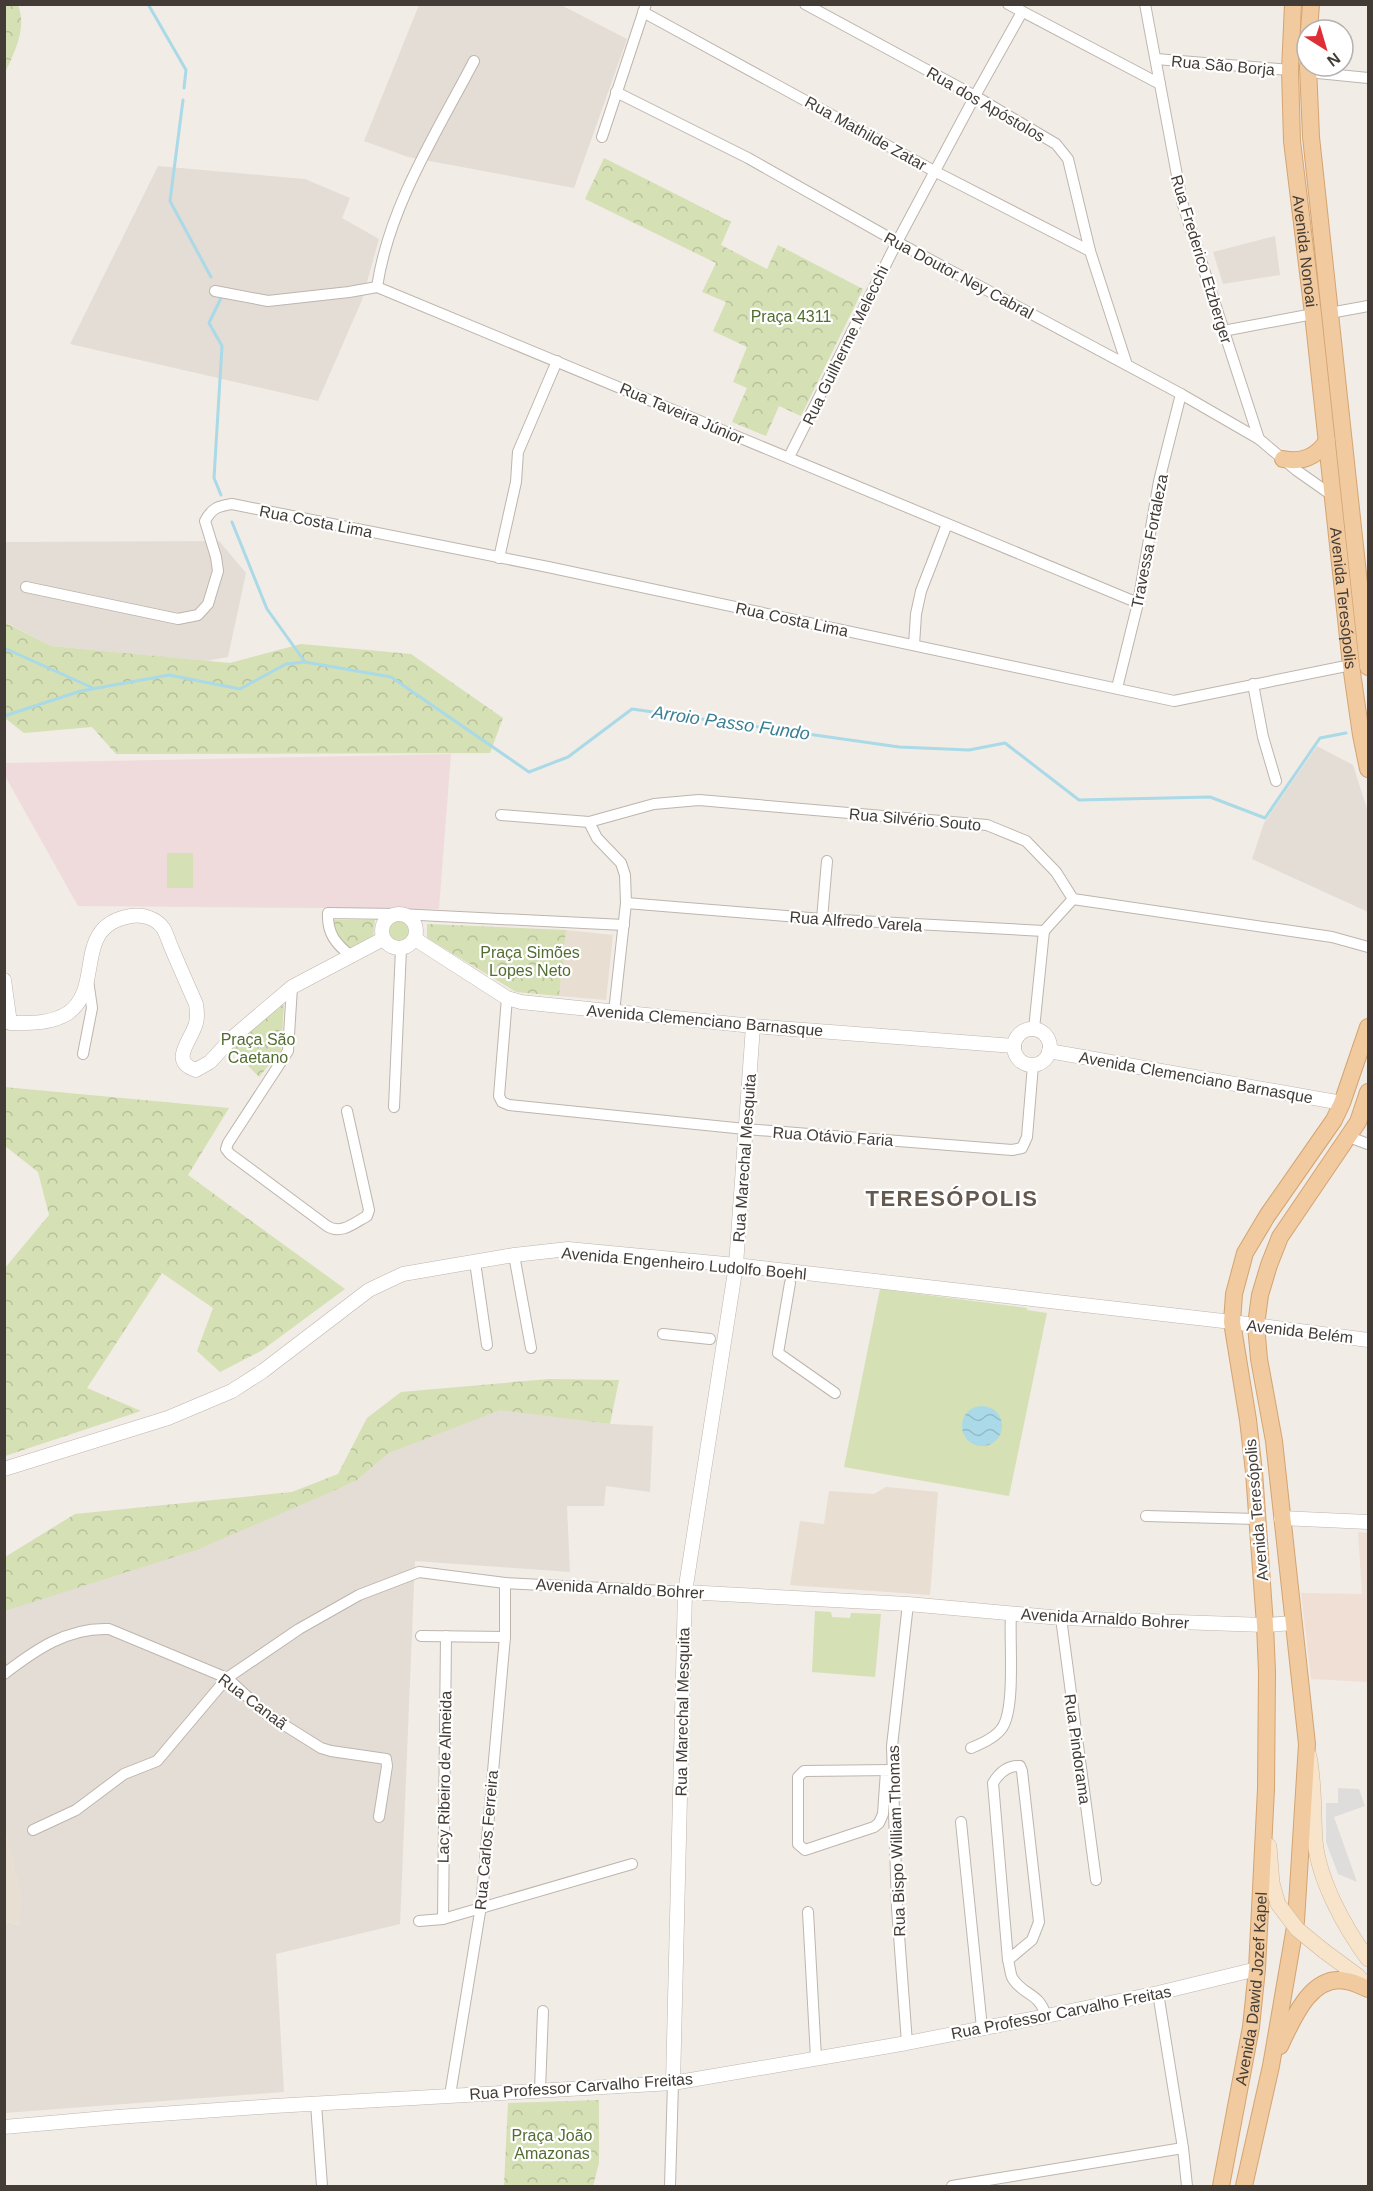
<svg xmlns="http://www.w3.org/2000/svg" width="1373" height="2191" viewBox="0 0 1373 2191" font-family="Arial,sans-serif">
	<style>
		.residential { fill: #e4ddd5 }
		.commercial { fill: #f0dfd4 }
		.education { fill: #e8ded2 }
		.medical { fill: #f0dbdc }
		.grass { fill: #d5e0b4 }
		.forest { fill: url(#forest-crowns) }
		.parking { fill: #dfdddb }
		.water { fill: url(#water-waves) }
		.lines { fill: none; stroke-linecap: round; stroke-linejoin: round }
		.stream { stroke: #aad9e7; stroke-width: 3 }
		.minor-casing { stroke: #beb5ad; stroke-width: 12 }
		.tertiary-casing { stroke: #beb5ad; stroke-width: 15 }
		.secondary-casing { stroke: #ceb89d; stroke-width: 16 }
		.primary-casing { stroke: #d4a471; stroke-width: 18 }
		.minor { stroke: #fff; stroke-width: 10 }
		.tertiary { stroke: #fff; stroke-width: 14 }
		.secondary { stroke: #f7e4ca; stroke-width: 15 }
		.primary { stroke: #f1ca9f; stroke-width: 16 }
		.secondary-bridge-casing { stroke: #ceb89d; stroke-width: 16; stroke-linecap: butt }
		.secondary-bridge { stroke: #f7e4ca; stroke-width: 15 }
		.labels { text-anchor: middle; stroke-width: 4.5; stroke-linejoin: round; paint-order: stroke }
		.street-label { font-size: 16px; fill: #433c36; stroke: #fff }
		.park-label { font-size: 16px; fill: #536d31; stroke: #fff }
		.water-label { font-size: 18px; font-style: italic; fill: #397e93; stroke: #fff }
		.district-label { font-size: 22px; font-weight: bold; letter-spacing: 1.5px; fill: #64584f; stroke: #fff }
	</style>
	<defs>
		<pattern id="forest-crowns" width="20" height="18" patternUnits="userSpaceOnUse" patternTransform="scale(1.5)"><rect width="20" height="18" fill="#d5e0b4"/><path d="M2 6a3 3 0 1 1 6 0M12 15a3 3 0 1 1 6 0" fill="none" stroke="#b8c19b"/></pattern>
		<pattern id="water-waves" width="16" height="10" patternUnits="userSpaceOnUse" patternTransform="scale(1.5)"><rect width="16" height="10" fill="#aad9e7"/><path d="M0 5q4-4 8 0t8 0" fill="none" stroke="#94bbc7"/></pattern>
	</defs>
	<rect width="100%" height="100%" fill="#f1ece6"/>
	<g class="residential">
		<path d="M419,5H561L627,39L574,188L408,157L364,141Z"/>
		<path d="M158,166L305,179L350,198L342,218L379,239L362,300L318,401L70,344Z"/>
		<path d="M1275,236L1280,275L1223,284L1213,252Z"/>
		<path d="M219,541L246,573L228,657L206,661L51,646L5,622L4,542Z"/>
		<path d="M1317,746L1353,765L1368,812V912L1252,859L1264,823Z"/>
		<path d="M500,1409L610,1424L653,1426L650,1492L606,1486L604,1506H567L570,1572L415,1561L400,1924L276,1954L284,2092L5,2113L4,1921L19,1925L21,1895L4,1826L5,1611L255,1524L356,1481L389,1453Z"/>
	</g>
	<path class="commercial" d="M1358,1532L1368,1533V1682L1311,1679L1301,1593L1362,1594Z"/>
	<g class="education">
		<path d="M566,930L613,935L606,1000L559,996Z"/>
		<path d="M886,1487L938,1492L930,1595L790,1585L800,1521L824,1524L829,1491L874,1494Z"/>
		<path d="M4,1826L21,1895L20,1925L5,1921Z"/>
	</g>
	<path class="medical" d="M451,754L439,909L78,906L5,776L4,763Z"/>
	<g class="grass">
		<rect x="167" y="853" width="26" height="35"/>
		<circle cx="399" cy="932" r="14"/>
		<path d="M880,1289L1027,1308V1310L1047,1313L1009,1496L844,1467Z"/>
		<path d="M815,1611L831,1612L832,1617L850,1618L851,1613L881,1614L875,1677L812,1672Z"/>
	</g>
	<g class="forest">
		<path d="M5,4L18,5C27,28 15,51 5,73Z"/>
		<path d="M604,158L731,222L721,245L767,269L778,245L863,289L801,416L779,406L766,436L732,422L747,388L733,382L747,347L713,331L726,302L702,292L716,263L585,199Z"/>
		<path d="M4,622L51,646L230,663L301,644L411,654L503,718L490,753L116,754L92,727L24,733L5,718Z"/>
		<path d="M332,920H375L373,937L351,950L337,938Z"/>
		<path d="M427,924L566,930L559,996L516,992L427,938Z"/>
		<path d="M284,1004L281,1050L259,1077L230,1047Z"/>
		<path d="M4,1087L229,1108L188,1175L345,1289L261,1351L220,1372L197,1351L213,1308L162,1273L87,1388L141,1411L5,1456V1268L49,1215L38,1172L5,1146Z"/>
		<path d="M549,1379L619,1380L610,1424L500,1410L389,1453L356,1481L199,1549L5,1611V1557L75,1514L292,1492L338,1474L367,1418L401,1392Z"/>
		<path d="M599,2100V2163L593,2186H504L508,2103Z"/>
	</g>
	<path class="parking" d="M1338,1788L1359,1789L1365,1806L1334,1817L1357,1882L1338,1874L1326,1842V1803H1338Z"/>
	<circle class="water" cx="982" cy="1426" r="20"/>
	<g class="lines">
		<g class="stream">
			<path d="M148,4L186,70L184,88"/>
			<path d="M183,100L170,201L211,277"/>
			<path d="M221,495L214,478L222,346L209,323L221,298"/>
			<path d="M232,522L267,609L305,662"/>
			<path d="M4,648L93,688"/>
			<path d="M4,716L81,691L169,675L240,689L286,664L305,662L391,677L529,772L568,757L632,709L899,747L969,750L1005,743L1079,800L1210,797L1265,818L1320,738L1346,733"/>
		</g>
		<defs>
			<g id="minor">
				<path d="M805,4L975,96L1056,144L1068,159L1090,251L1127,365"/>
				<path d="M1008,4L1160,84"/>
				<path d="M1145,4L1182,202L1259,439"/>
				<path d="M643,12L934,171L1090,251"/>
				<path d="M1156,59L1290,70"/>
				<path d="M1308,72L1368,78"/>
				<path d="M616,92L748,158L897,242L1181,394L1259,439L1296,470L1333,496"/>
				<path d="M602,137L646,4"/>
				<path d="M377,287C389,206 437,132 474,61"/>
				<path d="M215,291L268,301L349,292L377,287L1138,603"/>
				<path d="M1330,313L1368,306"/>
				<path d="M1223,331L1313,314"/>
				<path d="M789,457L897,242L975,96L1022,12"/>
				<path d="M499,558L516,482L518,452L557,361"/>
				<path d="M26,587L178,619L198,615L208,604L218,571L216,557L205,521C212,508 218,506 232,504L548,567L1174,701L1351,665"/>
				<path d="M914,645L916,614L921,591L947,524"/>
				<path d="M1253,684L1263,737L1276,781"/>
				<path d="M1117,688L1138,603L1159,481L1181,394"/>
				<path d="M501,815L589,822L654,804L699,800L987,825L1026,841L1056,872L1073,899L1332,937L1368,947"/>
				<path d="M589,822L597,838L621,863L625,875L626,903L614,1012"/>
				<path d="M626,903L822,919L1044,931"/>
				<path d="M822,919L827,861"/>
				<path d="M1044,931L1073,899"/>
				<path d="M352,957C336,944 327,934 328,913L399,914L624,925"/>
				<path d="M292,987L288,1051L228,1143L226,1149L230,1154L327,1226C341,1235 354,1223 367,1216L369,1210L347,1111"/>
				<path d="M507,998L499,1096L502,1102L509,1105L745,1129L1012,1150L1022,1148L1027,1137L1033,1065"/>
				<path d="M1034,1029L1044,931"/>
				<path d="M83,1054L92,1008L88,980"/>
				<path d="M394,1107L401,949"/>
				<path d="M1349,1137L1368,1144"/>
				<path d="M514,1255L531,1348"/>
				<path d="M475,1262L487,1345"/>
				<path d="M790,1283L778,1353L835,1393"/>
				<path d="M663,1334L710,1339"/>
				<path d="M1146,1516L1257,1519"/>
				<path d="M1061,1618L1096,1880"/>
				<path d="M421,1636L505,1637"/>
				<path d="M4,1674C35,1650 68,1627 109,1629L227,1678L265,1713L321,1748L331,1751L386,1759L387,1766L379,1817"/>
				<path d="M971,1748C981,1744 996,1737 1002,1728C1016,1708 1009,1640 1011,1613"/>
				<path d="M886,1771L883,1814L879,1823L874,1827L805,1850L798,1844V1777L804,1771L893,1770"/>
				<path d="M961,1822L982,2028"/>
				<path d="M33,1830L76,1810L124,1774L157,1761L227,1678L299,1629L359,1595L419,1572L505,1583L685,1592"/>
				<path d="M808,1912L816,2058"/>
				<path d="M443,1919L446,1636"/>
				<path d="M419,1921L443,1919L632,1864"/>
				<path d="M1008,1960L1032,1940L1039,1922L1022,1771L1020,1766C1008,1765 999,1773 993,1783L1008,1960C1010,1966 1010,1975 1013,1979C1024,1996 1039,1992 1046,2016"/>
				<path d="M1158,1993L1183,2148L1187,2186"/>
				<path d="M907,2043L897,1908L892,1746L908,1604"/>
				<path d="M540,2090L543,2011"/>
				<path d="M450,2095L481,1906L505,1637V1583"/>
				<path d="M316,2104L322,2186"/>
				<path d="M670,2186L673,2083"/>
				<path d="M952,2186L1183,2148"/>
			</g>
			<g id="tertiary">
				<circle cx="399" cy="931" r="17"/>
				<path d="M415,939L507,998L521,1002L753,1026L1014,1046"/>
				<path d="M4,980L10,1023C30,1023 51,1024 68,1013C105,987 71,926 131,916C142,914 156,918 163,928C167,934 169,943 172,949C180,968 188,986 196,1004C197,1011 198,1016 196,1023C192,1040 168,1061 196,1070L210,1062L232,1038L292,987L383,939"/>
				<circle cx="1032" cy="1047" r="18"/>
				<path d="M1049,1051L1342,1103"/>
				<path d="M4,1469L168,1418L232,1391L263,1371L369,1290L403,1274L514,1255L568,1249L736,1265L1232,1322L1368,1340"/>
				<path d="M1281,1518L1368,1522"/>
				<path d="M685,1592L908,1604L1061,1618L1265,1625L1293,1623"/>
				<path d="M673,2083L685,1592L736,1265L753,1026"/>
				<path d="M4,2127L117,2117L274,2106L673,2083L907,2043L1046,2016L1158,1993L1257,1969"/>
			</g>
			<g id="secondary">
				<path d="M1309,1756C1315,1787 1313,1811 1315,1841C1319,1881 1345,1928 1368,1959"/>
				<path d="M1269,1846L1272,1883L1278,1904"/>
				<path d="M1324,1951L1358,1976L1368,1988"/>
			</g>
			<g id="primary">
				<path id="s1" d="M1293,4L1290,70L1292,141L1313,314L1351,665L1361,735L1368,769"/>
				<path d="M1309,30L1311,4"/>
				<path d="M1308,66L1311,137L1368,667"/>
				<path d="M1283,459C1302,463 1316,457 1327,441"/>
				<path d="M1280,2046C1292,2021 1311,1973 1346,1981C1354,1982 1361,1986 1368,1989"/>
				<path id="s2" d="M1221,2186L1251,2027L1257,1969L1266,1789L1267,1672L1265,1625L1254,1472L1248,1420L1232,1322L1234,1294L1245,1253L1267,1216L1334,1120L1342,1103L1368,1027"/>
				<path d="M1244,2186L1271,2066L1296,1921L1307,1744L1274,1441L1259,1359L1256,1325L1260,1295L1269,1265L1280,1237L1358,1122L1368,1092"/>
			</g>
		</defs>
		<use href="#minor" class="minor-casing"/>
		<use href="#tertiary" class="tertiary-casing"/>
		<use href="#secondary" class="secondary-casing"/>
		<use href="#primary" class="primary-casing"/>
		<use href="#minor" class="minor"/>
		<use href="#tertiary" class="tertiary"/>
		<use href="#secondary" class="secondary"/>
		<use href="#primary" class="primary"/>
		<defs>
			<path id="secondary-bridge" d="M1278,1904L1297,1929L1324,1951"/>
		</defs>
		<use href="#secondary-bridge" class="secondary-bridge-casing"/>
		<use href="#secondary-bridge" class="secondary-bridge"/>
	</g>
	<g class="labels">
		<g class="street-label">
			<text transform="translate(1223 65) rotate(5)" y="6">Rua São Borja</text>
			<text transform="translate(986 104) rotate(30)" y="6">Rua dos Apóstolos</text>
			<text transform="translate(866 133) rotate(29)" y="6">Rua Mathilde Zatar</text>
			<text dy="6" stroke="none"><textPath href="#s1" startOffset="248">Avenida Nonoai</textPath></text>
			<text transform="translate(1202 259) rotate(73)" y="6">Rua Frederico Etzberger</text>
			<text transform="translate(959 275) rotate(28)" y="6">Rua Doutor Ney Cabral</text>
			<text transform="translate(845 345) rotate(-64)" y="6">Rua Guilherme Melecchi</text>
			<text transform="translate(682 413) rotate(23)" y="6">Rua Taveira Júnior</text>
			<text transform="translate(316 521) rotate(11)" y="6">Rua Costa Lima</text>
			<text transform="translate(1149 541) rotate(-79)" y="6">Travessa Fortaleza</text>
			<text dy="6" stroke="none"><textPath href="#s1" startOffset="597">Avenida Teresópolis</textPath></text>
			<text transform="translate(792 619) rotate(12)" y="6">Rua Costa Lima</text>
			<text transform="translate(915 819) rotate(5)" y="6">Rua Silvério Souto</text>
			<text transform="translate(856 921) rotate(4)" y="6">Rua Alfredo Varela</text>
			<text transform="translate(705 1020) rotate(5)" y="6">Avenida Clemenciano Barnasque</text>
			<text transform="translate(1196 1077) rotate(10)" y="6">Avenida Clemenciano Barnasque</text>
			<text transform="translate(833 1136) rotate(4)" y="6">Rua Otávio Faria</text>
			<text transform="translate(744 1158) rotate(-86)" y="6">Rua Marechal Mesquita</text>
			<text transform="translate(684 1263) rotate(5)" y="6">Avenida Engenheiro Ludolfo Boehl</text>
			<text transform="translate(1300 1331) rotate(7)" y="6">Avenida Belém</text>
			<text transform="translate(1256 1510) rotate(-95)" y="6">Avenida Teresópolis</text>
			<text transform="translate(620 1588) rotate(3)" y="6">Avenida Arnaldo Bohrer</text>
			<text transform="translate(1105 1618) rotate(3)" y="6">Avenida Arnaldo Bohrer</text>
			<text transform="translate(253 1701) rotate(37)" y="6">Rua Canaã</text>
			<text transform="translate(682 1712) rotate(-89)" y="6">Rua Marechal Mesquita</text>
			<text transform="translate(1078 1749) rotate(82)" y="6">Rua Pindorama</text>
			<text transform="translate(444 1777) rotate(-89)" y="6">Lacy Ribeiro de Almeida</text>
			<text transform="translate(486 1840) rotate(-85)" y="6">Rua Carlos Ferreira</text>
			<text transform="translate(896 1841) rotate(-92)" y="6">Rua Bispo William Thomas</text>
			<text dy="6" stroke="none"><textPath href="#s2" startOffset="200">Avenida Dawid Jozef Kapel</textPath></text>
			<text transform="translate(1061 2012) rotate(-11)" y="6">Rua Professor Carvalho Freitas</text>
			<text transform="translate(581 2086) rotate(-4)" y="6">Rua Professor Carvalho Freitas</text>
		</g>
		<g class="park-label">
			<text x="791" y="322">Praça 4311</text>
			<text x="530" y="958">Praça Simões<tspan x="530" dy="18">Lopes Neto</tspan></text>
			<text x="258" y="1045">Praça São<tspan x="258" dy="18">Caetano</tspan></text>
			<text x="552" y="2141">Praça João<tspan x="552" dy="18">Amazonas</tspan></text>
		</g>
		<g class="water-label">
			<text transform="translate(731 723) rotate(8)" y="6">Arroio Passo Fundo</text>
		</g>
		<g class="district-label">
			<text x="952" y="1206">TERESÓPOLIS</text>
		</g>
	</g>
	<rect width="1373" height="2191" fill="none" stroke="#433c36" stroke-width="12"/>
	<g transform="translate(1325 48) rotate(143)"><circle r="28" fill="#ffffff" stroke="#b4b1af" stroke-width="1.5"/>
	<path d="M0-4.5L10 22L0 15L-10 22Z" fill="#df2f36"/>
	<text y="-9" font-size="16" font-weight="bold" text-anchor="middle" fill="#433c36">N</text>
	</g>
</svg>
